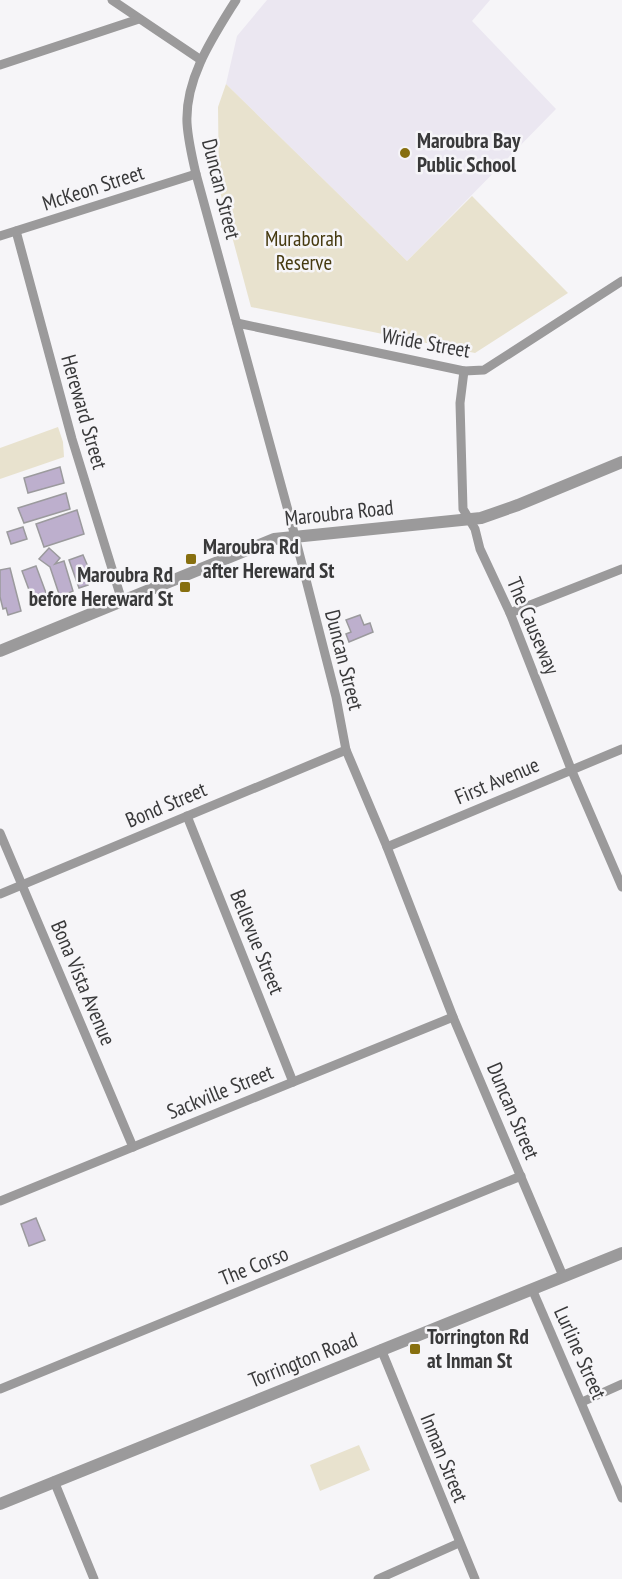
<svg xmlns="http://www.w3.org/2000/svg" width="622" height="1579" viewBox="0 0 622 1579" font-family="'PT Sans Narrow',sans-serif">
	<style>
		.built { fill: #ebe7f1 }
		.green { fill: #e8e2ce }
		.building { fill: #bdafcd; stroke: #9b9a9d; stroke-width: 1.5 }
		.lines { fill: none; stroke-linecap: round; stroke-linejoin: round }
		.minor { stroke: #9b9a9b; stroke-width: 9 }
		.tertiary { stroke: #9b9a9b; stroke-width: 12 }
		.poi-dot { fill: #876f0f; stroke: #f6f5f8; stroke-width: 2 }
		.labels { text-anchor: middle; stroke-width: 5; stroke-linejoin: round; paint-order: stroke }
		.poi-label { font-size: 21px; font-weight: bold; fill: #39393a; stroke: #f6f5f8; text-anchor: start }
		.street-label { font-size: 21px; fill: #39393a; stroke: #f6f5f8 }
		.park-label { font-size: 21px; fill: #463a10; stroke: #f6f5f8 }
	</style>
	<rect width="100%" height="100%" fill="#f6f5f8"/>
	<path class="built" d="M267,0H490L472,21L556,109L407,261L226,84L237,36Z"/>
	<g class="green">
		<path d="M226,84L407,261L472,196L568,293L475,353L251,307L219,188L218,107Z"/>
		<path d="M58,427L63,442L64,457L0,479V448Z"/>
		<path d="M359,1445L370,1470L320,1491L310,1465Z"/>
	</g>
	<g class="building">
		<path d="M60,467L64,483L28,493L24,478Z"/>
		<path d="M66,493L70,509L24,523L18,508Z"/>
		<path d="M77,510L84,534L44,547L36,524Z"/>
		<path d="M23,527L27,539L11,544L7,532Z"/>
		<path d="M49,548L60,558L55,564L64,561L73,591L60,597L50,567L39,559Z"/>
		<path d="M83,555L89,569L86,570L89,577L85,578L88,585L79,588L69,560Z"/>
		<path d="M36,566L49,601L35,606L22,571Z"/>
		<path d="M10,568L21,611L8,615L6,608L3,609L0,597V570Z"/>
		<path d="M360,615L364,625L370,623L373,632L349,642L346,634L351,632L346,620Z"/>
		<path d="M36,1218L45,1240L29,1246L21,1224Z"/>
	</g>
	<g class="lines">
		<g class="minor">
			<path d="M112,0L201,60"/>
			<path d="M236,0C213,37 185,78 187,123C188,140 192,157 196,174L292,525L336,697L346,750L387,847L453,1017L563,1276"/>
			<path d="M0,65L139,19"/>
			<path d="M16,231L72,439L122,601"/>
			<path d="M0,236L196,174"/>
			<path d="M237,323L464,371L484,370L622,281"/>
			<path d="M464,371L460,403L463,509L475,529L480,549L510,613L571,769L622,887"/>
			<path d="M510,613L622,569"/>
			<path d="M187,816L293,1082"/>
			<path d="M0,833L133,1147"/>
			<path d="M387,847L622,749"/>
			<path d="M0,894L346,750"/>
			<path d="M0,1201L453,1017"/>
			<path d="M532,1289L622,1498"/>
			<path d="M381,1349L475,1579"/>
			<path d="M0,1389L521,1176"/>
			<path d="M582,1402L622,1384"/>
			<path d="M54,1481L94,1579"/>
			<path d="M378,1579L459,1543"/>
		</g>
		<g class="tertiary">
			<path d="M0,651L274,539L481,518L518,505L622,462"/>
			<path d="M0,1504L622,1253"/>
		</g>
	</g>
	<g class="poi-dot">
		<circle cx="405" cy="153" r="6"/>
		<rect x="185" y="553" width="12" height="12" rx="3"/>
		<rect x="179" y="581" width="12" height="12" rx="3"/>
		<rect x="409" y="1343" width="12" height="12" rx="3"/>
	</g>
	<g class="labels">
		<g class="poi-label">
			<text x="417" y="148">Maroubra Bay<tspan x="417" dy="24">Public School</tspan></text>
			<text x="203" y="554">Maroubra Rd<tspan x="203" dy="24">after Hereward St</tspan></text>
			<text x="173" y="582" text-anchor="end">Maroubra Rd<tspan x="173" dy="24">before Hereward St</tspan></text>
			<text x="427" y="1344">Torrington Rd<tspan x="427" dy="24">at Inman St</tspan></text>
		</g>
		<g class="street-label">
			<text transform="translate(93 188) rotate(-18)" y="7">McKeon Street</text>
			<text transform="translate(221 189) rotate(76)" y="7">Duncan Street</text>
			<text transform="translate(426 343) rotate(10)" y="7">Wride Street</text>
			<text transform="translate(84 412) rotate(74)" y="7">Hereward Street</text>
			<text transform="translate(339 513) rotate(-6)" y="7">Maroubra Road</text>
			<text transform="translate(533 626) rotate(67)" y="7">The Causeway</text>
			<text transform="translate(344 660) rotate(76)" y="7">Duncan Street</text>
			<text transform="translate(497 781) rotate(-23)" y="7">First Avenue</text>
			<text transform="translate(166 805) rotate(-23)" y="7">Bond Street</text>
			<text transform="translate(257 942) rotate(68)" y="7">Bellevue Street</text>
			<text transform="translate(83 983) rotate(67)" y="7">Bona Vista Avenue</text>
			<text transform="translate(220 1092) rotate(-22)" y="7">Sackville Street</text>
			<text transform="translate(513 1111) rotate(67)" y="7">Duncan Street</text>
			<text transform="translate(254 1266) rotate(-22)" y="7">The Corso</text>
			<text transform="translate(580 1353) rotate(66)" y="7">Lurline Street</text>
			<text transform="translate(303 1360) rotate(-22)" y="7">Torrington Road</text>
			<text transform="translate(444 1458) rotate(68)" y="7">Inman Street</text>
		</g>
		<g class="park-label">
			<text x="304" y="246">Muraborah<tspan x="304" dy="24">Reserve</tspan></text>
		</g>
	</g>
</svg>
